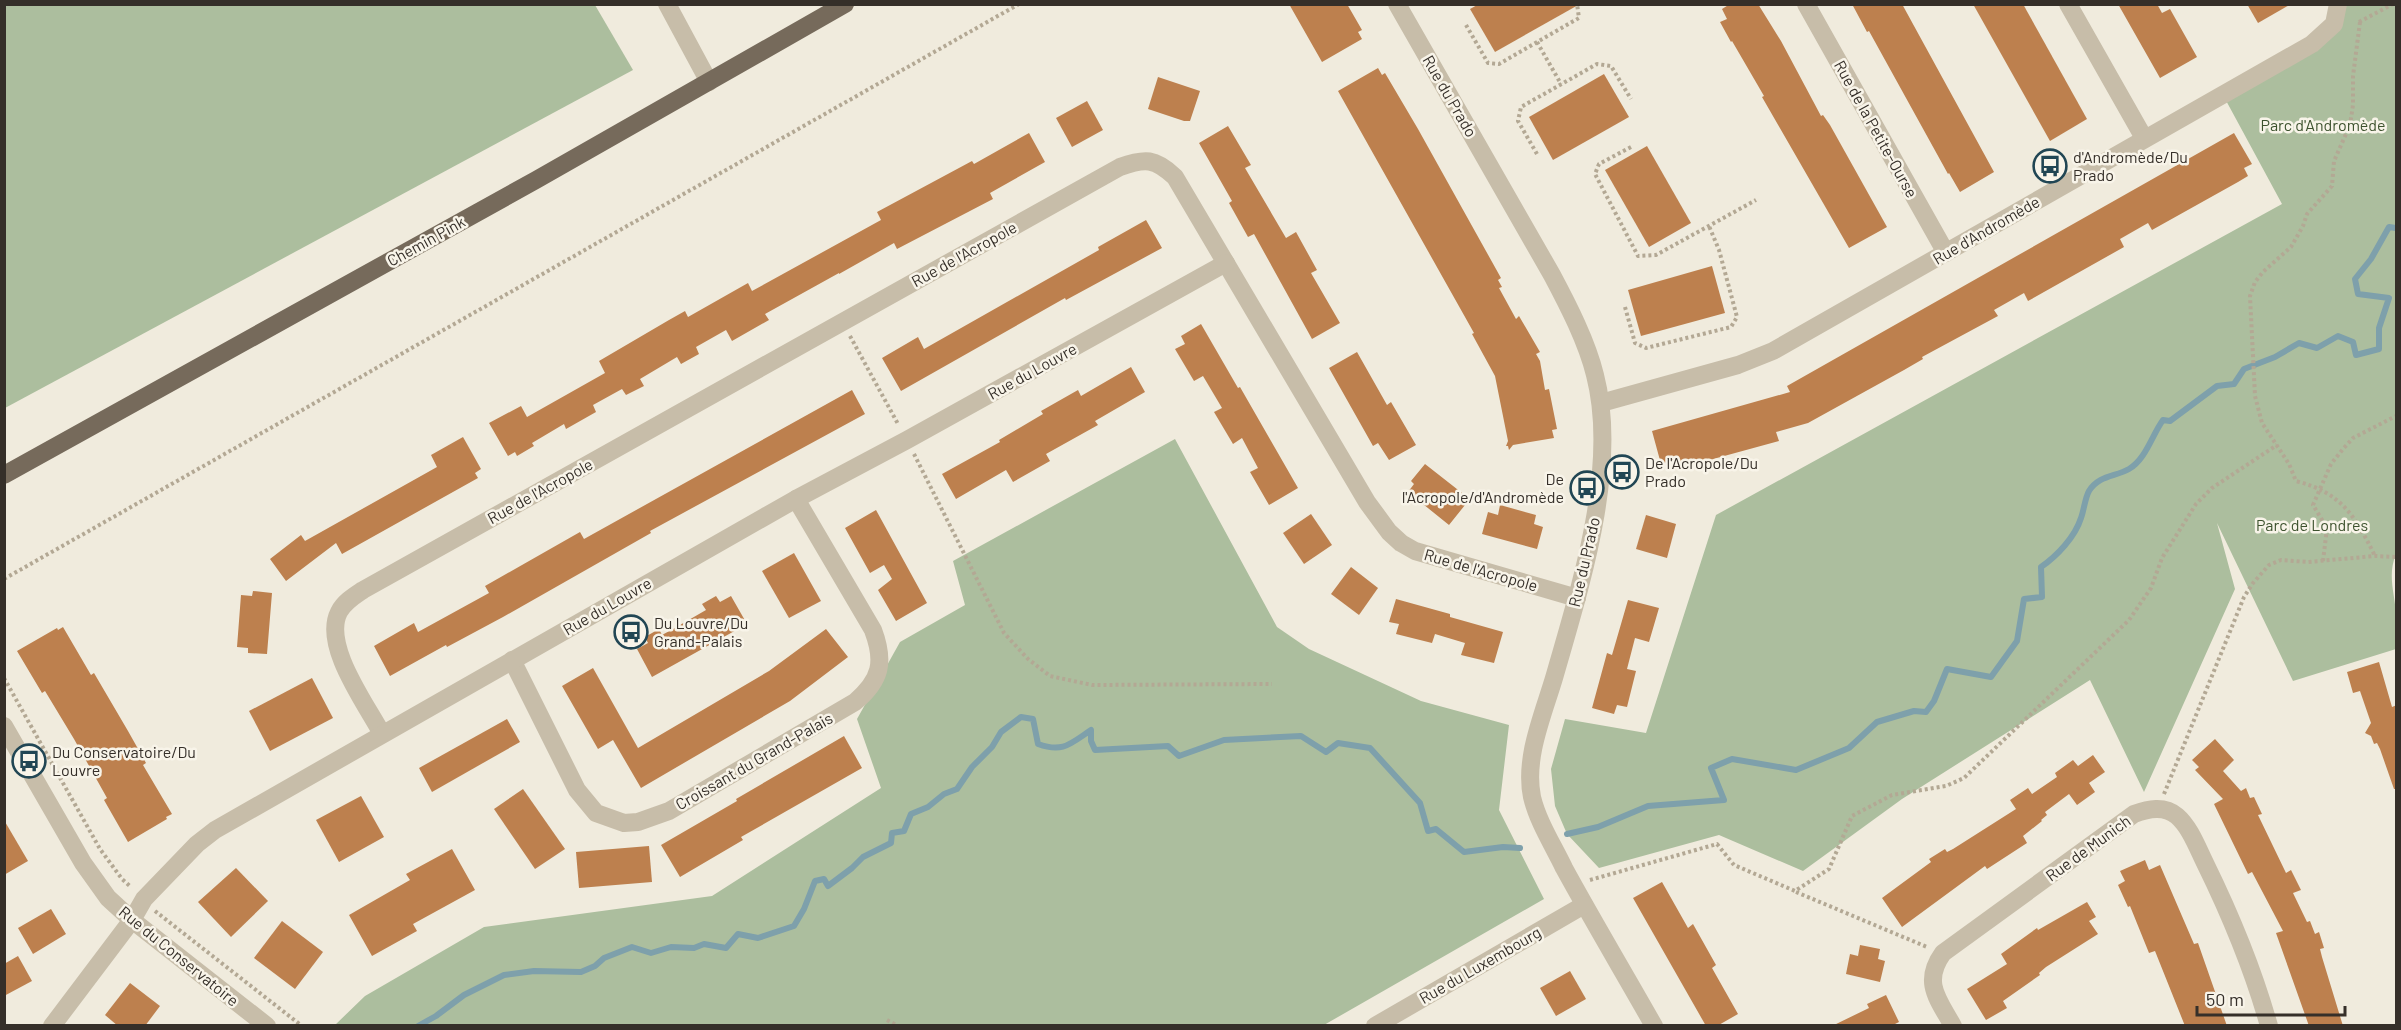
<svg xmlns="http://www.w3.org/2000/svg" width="2401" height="1030" viewBox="0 0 2401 1030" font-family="Barlow,sans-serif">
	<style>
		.green { fill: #acbe9e }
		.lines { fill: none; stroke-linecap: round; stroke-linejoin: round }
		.stream { stroke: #7ea0ab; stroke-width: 6 }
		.building { fill: #bd804e }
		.path { stroke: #b3a894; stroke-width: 4; stroke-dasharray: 3 3; stroke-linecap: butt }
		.minor { stroke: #c7bda9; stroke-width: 18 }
		.major { stroke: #766a5b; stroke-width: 18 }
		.labels { text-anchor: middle; stroke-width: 5; stroke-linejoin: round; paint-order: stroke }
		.street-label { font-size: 16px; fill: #352f29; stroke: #f8f4e9 }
		.park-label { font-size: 16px; fill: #3d522e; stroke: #f8f4e9 }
		.poi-label { font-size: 16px; fill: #352f29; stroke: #f8f4e9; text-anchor: start }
	</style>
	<rect width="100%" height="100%" fill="#f0ebdd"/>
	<g class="green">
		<path d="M5,4L595,5L633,70L5,408Z"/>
		<path d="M2338,5H2396V554C2387,576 2395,593 2396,615C2397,626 2396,637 2396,649L2293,681L2217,523L2235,589L2144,792L2090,680L1902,799L1803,871L1719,835L1599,868L1567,834L1555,806L1551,769L1565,719L1646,733L1716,515L2282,204L2223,95L2312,44Z"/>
		<path d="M1175,439L1277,627L1309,649L1421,701L1509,725L1499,810L1544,899L1324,1025H335L365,996L484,927L712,896L881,788L857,719L900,642L965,605L953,561Z"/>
	</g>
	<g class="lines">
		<g class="stream">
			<path d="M1567,834L1598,827L1648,806L1724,800L1711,768L1732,759L1796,770L1849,748L1877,722L1914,711L1926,712L1934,701L1947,669L1991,677L2017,641L2024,599L2042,597L2041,567C2057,556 2075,537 2081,518C2084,510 2085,498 2089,491C2099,475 2115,477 2129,469C2146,459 2152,435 2163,420L2170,421L2217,386L2234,384L2244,369L2275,357L2299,343L2317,348L2338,336L2353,342L2356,355L2379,349V328L2389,298L2358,294L2355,279L2371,259L2389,227L2396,228"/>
			<path d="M418,1026L436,1016L464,995L504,975L534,971L581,972L595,966L604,958L632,947L651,953L671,947L694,948L704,944L726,948L738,934L758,938L794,926L804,909L815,881L824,879L828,886L852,868L863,857L891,843L892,833L904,831L911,814L928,807L944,794L957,789L972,767L992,747L1001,732L1021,717L1033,719L1038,744C1063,753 1070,744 1091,730V741L1095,750L1168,746L1179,756L1224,740L1301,736L1326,752L1338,743L1370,748L1420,803L1428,831L1436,829L1464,852L1503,847L1520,848"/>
		</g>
	</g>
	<g class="building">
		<path d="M1289,4H1347L1362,30L1358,32L1362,39L1322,62Z"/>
		<path d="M1479,4H1580L1495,52L1470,9Z"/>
		<path d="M1730,4H1758L1781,41L1821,116L1823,115L1830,125L1887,227L1849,248L1762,97L1764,96L1732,41L1731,42L1720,22L1727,19L1722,9Z"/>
		<path d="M1852,4H1902L1994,172L1960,192L1949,173L1948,174L1869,31L1867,32Z"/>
		<path d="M1973,4H2023L2087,119L2050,141Z"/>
		<path d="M2118,4H2157L2162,13L2170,9L2197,57L2160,78Z"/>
		<path d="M2247,4H2291L2258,23Z"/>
		<path d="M1378,68L1382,75L1385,73L1418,129L1501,278L1498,280L1502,287L1499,288L1516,319L1519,316L1540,352L1536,354L1540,361L1545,390L1549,389L1557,429L1552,430L1554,438L1513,445L1509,450L1508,446H1506L1508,441L1495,376L1472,334L1474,333L1338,91Z"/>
		<path d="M1604,74L1629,117L1553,160L1529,117Z"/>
		<path d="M1158,77L1200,91L1190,121H1184L1148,109Z"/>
		<path d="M1087,101L1103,130L1072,147L1056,118Z"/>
		<path d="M1228,126L1251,165L1245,168L1286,238L1296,232L1317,270L1311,273L1340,323L1312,339L1254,234L1248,237L1229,203L1232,201L1199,143Z"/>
		<path d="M1029,133L1045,162L990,193L993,199L897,249L894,243L839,274V273L765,314L769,320L732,341L726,330L696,347L699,354L681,364L677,357L640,379L644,386L626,395L622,389L593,405L596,412L566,429L564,424L532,443L534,446L517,456L515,452L508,456L489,423L521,406L527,417L605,373L599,361L669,320L685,311L688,317L748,283L752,291L881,220L877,212L972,161L974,164Z"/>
		<path d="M2234,133L2252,164L2244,168L2248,176L2238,182L2152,230L2148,223L2120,239L2124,247L2028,301L2024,293L1994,310L1998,316L1922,357L1923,359L1904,370L1808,423L1776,432L1779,441L1673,470L1670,461L1661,464L1652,431L1790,392L1787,386Z"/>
		<path d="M1647,146L1691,223L1649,247L1605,170Z"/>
		<path d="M1146,220L1162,248L1066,300L1065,298L901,391L882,358L918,337L924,349L1099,250L1098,247Z"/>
		<path d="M1712,266L1725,313L1641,336L1628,290Z"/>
		<path d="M1201,324L1238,388L1240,387L1298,488L1269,505L1250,472L1258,468L1242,438L1233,444L1214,412L1222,408L1203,376L1194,381L1175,349L1185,344L1181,336Z"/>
		<path d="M1357,352L1387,405L1391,402L1416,445L1389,460L1378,443L1373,446L1329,368Z"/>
		<path d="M1131,367L1145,392L1095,421L1098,425L1046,454L1050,461L1013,482L1006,470L956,499L942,474L1000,442L999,440L1043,414L1041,411L1078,390L1081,396Z"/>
		<path d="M852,390L865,414L650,531L651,533L503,617L447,647L446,645L390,676L374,646L414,623L418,632L489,593L485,586L522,565L580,532L584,539Z"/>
		<path d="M463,437L481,469L475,473L478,478L342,554L336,543L286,581L270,559L301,535L305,541L437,467L431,455Z"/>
		<path d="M1425,464L1462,493L1455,502L1465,505L1449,525L1408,492L1414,484L1411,481Z"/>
		<path d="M1500,505L1536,515L1534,524L1543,527L1537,549L1482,534L1488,512L1498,515Z"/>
		<path d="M876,510L927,603L896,621L878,590L892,579L884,565L870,573L845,528Z"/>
		<path d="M1311,514L1332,545L1304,564L1283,533Z"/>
		<path d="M1646,515L1676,524L1667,558L1636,549Z"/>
		<path d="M794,553L821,601L789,618L762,571Z"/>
		<path d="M1351,567L1378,588L1359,615L1331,594Z"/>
		<path d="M253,591L272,593L267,654L248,653V648L237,647L241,595L252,596Z"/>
		<path d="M716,596L720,602L731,596L747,624L652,677L637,649L648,643L645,637L659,629L662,635L673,629L706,610L702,604Z"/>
		<path d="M1396,599L1450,614V617L1503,632L1494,663L1461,655L1465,643L1435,634L1432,643L1396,634L1399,624L1389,622Z"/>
		<path d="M1628,600L1659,608L1649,642L1635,638L1627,669L1636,671L1627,707L1617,705L1614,714L1592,708L1607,653L1612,655Z"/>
		<path d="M63,627L91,675L94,673L128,731L146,763L143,765L172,814L166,817L167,819L128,842L104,800L107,798L74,739L45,691L42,693L17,651L57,628L58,630Z"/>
		<path d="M826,629L848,657L790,701L641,788L613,740L598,749L562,686L593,668L638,748L769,671Z"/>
		<path d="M2379,662L2392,707L2397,705V789H2394L2380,749L2377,743L2374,744L2371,736L2365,733L2371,723L2360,691L2353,693L2347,672Z"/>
		<path d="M312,678L333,718L270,751L249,711Z"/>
		<path d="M507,719L520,742L432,792L419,768Z"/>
		<path d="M844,736L862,768L741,837L743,840L680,877L661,845L737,801L736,799Z"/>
		<path d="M2215,739L2234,760L2223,771L2241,791L2246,788L2250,798L2254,797L2262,814L2258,815L2286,873L2291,870L2301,890L2293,893L2307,922L2310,921L2315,934L2319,932L2324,948L2320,949L2322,957L2343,1026H2309L2276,933L2283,931L2252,872L2248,874L2214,804L2223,799L2195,770L2199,767L2192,760Z"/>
		<path d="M2093,755L2105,772L2089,783L2095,792L2077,805L2069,794L2045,812L2047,815L2041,820L2042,821L2023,836L2027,843L1987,869L1985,866L1902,927L1882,898L1931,862L1929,859L1945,849L1947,852L1953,849L2016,809L2010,800L2028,788L2032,794L2057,777L2055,773L2073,760L2078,766Z"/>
		<path d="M523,789L565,849L535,869L494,809Z"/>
		<path d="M361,796L384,837L339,862L316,820Z"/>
		<path d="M4,820L28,861L4,875Z"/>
		<path d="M649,846L652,882L579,888L576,852Z"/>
		<path d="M452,849L475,890L413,924L417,931L372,956L349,915L410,880L406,874Z"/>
		<path d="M2145,860L2149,870L2160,865L2194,944L2198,943L2227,1026H2185L2155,951L2149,953L2130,906L2128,907L2118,885L2125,881L2120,871Z"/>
		<path d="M236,868L268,901L231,937L198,902Z"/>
		<path d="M1662,882L1688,928L1693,924L1716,965L1712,968L1738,1014L1717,1026H1706L1633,898Z"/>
		<path d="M2087,902L2096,917L2089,921L2098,934L2046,967L2039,973L2040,975L2003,1001L2007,1008L1986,1020L1967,989L2007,964L2001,954L2037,928L2038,930Z"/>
		<path d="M51,909L66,934L33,954L18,928Z"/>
		<path d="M282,921L323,952L295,989L254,958Z"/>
		<path d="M1860,945L1880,949L1878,959L1885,961L1880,982L1846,974L1850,954L1858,956Z"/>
		<path d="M18,956L32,981L4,996V964Z"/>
		<path d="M1570,971L1586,999L1556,1016L1540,988Z"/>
		<path d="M130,983L160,1006L145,1026H118L105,1015Z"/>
		<path d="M1886,995L1899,1022L1891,1026H1832L1869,1008L1867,1004Z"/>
	</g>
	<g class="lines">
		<g class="path">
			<path d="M2359,22L2393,4"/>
			<path d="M2360,22L2353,76V105L2350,125L2334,161L2332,186L2307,214L2303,226L2291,247L2263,272L2255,282L2250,296L2255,396L2262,423L2289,464L2296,481C2342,493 2355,516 2375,556"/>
			<path d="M1466,25L1488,63L1499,64L1579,18L1577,4"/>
			<path d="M1537,42L1561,84"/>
			<path d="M1631,147L1599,164L1595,174L1638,256L1656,255L1756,200"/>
			<path d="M1537,154L1518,121L1521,107L1597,64L1611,66L1631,99"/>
			<path d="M1625,307L1635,343L1646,348L1731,327L1737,317L1719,250L1709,226"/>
			<path d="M850,336L898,424"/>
			<path d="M914,454L1004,633L1028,659L1050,676L1092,685L1272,684"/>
			<path d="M2323,561L2327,528L2313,505L2331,464L2343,449L2353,438L2396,416"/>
			<path d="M4,579L1019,4"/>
			<path d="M4,678L100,849L122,879L131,887"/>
			<path d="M2164,794L2244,597L2253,583L2269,565L2281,560L2308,562L2375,556L2396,557"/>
			<path d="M1590,880L1717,844L1734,865L1795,891L1829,869L1852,816L1892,795L1946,786L1964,778L2129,620L2151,588L2162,558L2196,504L2212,488L2277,445"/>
			<path d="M1796,892L1927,947"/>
			<path d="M155,911L302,1026"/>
			<path d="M887,1020L898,1026"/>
		</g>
		<g class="minor">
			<path d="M667,4L709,82"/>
			<path d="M1397,4L1552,275C1568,305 1587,342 1595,375C1619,468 1580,587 1554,678C1543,715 1524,758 1532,797C1538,822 1553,845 1564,868C1593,921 1624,973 1654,1026"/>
			<path d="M1806,4L1946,253"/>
			<path d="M2068,4L2144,138"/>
			<path d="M1601,403L1738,365L1773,351L2312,44L2334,24L2338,4"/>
			<path d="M512,660L577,790L596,813L624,823L638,822L669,811L855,702C881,680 885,662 873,630L796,499"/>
			<path d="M4,726L83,863L108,898L132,920L267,1026"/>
			<path d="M382,734C366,704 322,645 339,612C344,602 354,596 363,590L1120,167C1145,158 1155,158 1175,177L1367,502L1389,532L1401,543L1415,551L1577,598"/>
			<path d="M52,1026L132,920L144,899L197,844L215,830L796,499L907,440L1226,263"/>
			<path d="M1375,1026L1584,905"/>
			<path d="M1953,1026C1938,999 1922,982 1943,953L2134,814C2148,809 2164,805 2177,816C2190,827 2198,849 2205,863C2231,916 2253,969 2269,1026"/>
		</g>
		<path class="major" d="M4,475L536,180L845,4"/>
	</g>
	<defs>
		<symbol id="bus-ring" viewBox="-11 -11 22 22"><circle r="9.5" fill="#f8f4e9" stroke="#214654" stroke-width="1.5"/><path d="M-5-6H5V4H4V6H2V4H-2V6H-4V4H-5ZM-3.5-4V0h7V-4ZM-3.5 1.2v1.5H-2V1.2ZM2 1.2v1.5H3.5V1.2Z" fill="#214654"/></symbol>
	</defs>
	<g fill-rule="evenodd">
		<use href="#bus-ring" x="2031" y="147" width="38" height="38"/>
		<use href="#bus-ring" x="1603" y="453" width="38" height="38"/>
		<use href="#bus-ring" x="1568" y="469" width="38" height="38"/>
		<use href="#bus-ring" x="612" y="613" width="38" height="38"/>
		<use href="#bus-ring" x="10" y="742" width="38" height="38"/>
	</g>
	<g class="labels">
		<g class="street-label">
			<text transform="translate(1450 96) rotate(60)" y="6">Rue du Prado</text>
			<text transform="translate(1876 129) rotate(61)" y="6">Rue de la Petite-Ourse</text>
			<text transform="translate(1986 230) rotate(-30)" y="6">Rue d'Andromède</text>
			<text transform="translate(426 241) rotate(-29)" y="6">Chemin Pink</text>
			<text transform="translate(964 254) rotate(-29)" y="6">Rue de l'Acropole</text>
			<text transform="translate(1032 371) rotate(-29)" y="6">Rue du Louvre</text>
			<text transform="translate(540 491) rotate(-29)" y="6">Rue de l'Acropole</text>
			<text transform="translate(1584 562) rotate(-77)" y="6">Rue du Prado</text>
			<text transform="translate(1481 570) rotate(16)" y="6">Rue de l'Acropole</text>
			<text transform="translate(607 606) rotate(-30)" y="6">Rue du Louvre</text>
			<text transform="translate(754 761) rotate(-30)" y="6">Croissant du Grand-Palais</text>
			<text transform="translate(2088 848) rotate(-36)" y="6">Rue de Munich</text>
			<text transform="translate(179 956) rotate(39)" y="6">Rue du Conservatoire</text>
			<text transform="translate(1480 965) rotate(-30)" y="6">Rue du Luxembourg</text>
		</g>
		<g class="park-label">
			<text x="2323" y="131">Parc d'Andromède</text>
			<text x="2312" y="531">Parc de Londres</text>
		</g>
		<g class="poi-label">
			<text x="2073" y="163">d'Andromède/Du<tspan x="2073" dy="18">Prado</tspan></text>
			<text x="1645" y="469">De l'Acropole/Du<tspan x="1645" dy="18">Prado</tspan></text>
			<text x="1564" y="485" text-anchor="end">De<tspan x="1564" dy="18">l'Acropole/d'Andromède</tspan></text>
			<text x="654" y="629">Du Louvre/Du<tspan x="654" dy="18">Grand-Palais</tspan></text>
			<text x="52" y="758">Du Conservatoire/Du<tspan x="52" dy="18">Louvre</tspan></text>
		</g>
	</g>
	<rect width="2401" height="1030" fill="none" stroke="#352f29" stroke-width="12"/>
	<path d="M2197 1006v9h148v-9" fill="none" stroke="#352f29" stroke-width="3"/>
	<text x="2206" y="1006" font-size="18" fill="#352f29" stroke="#f8f4e9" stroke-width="4.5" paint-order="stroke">50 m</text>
</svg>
